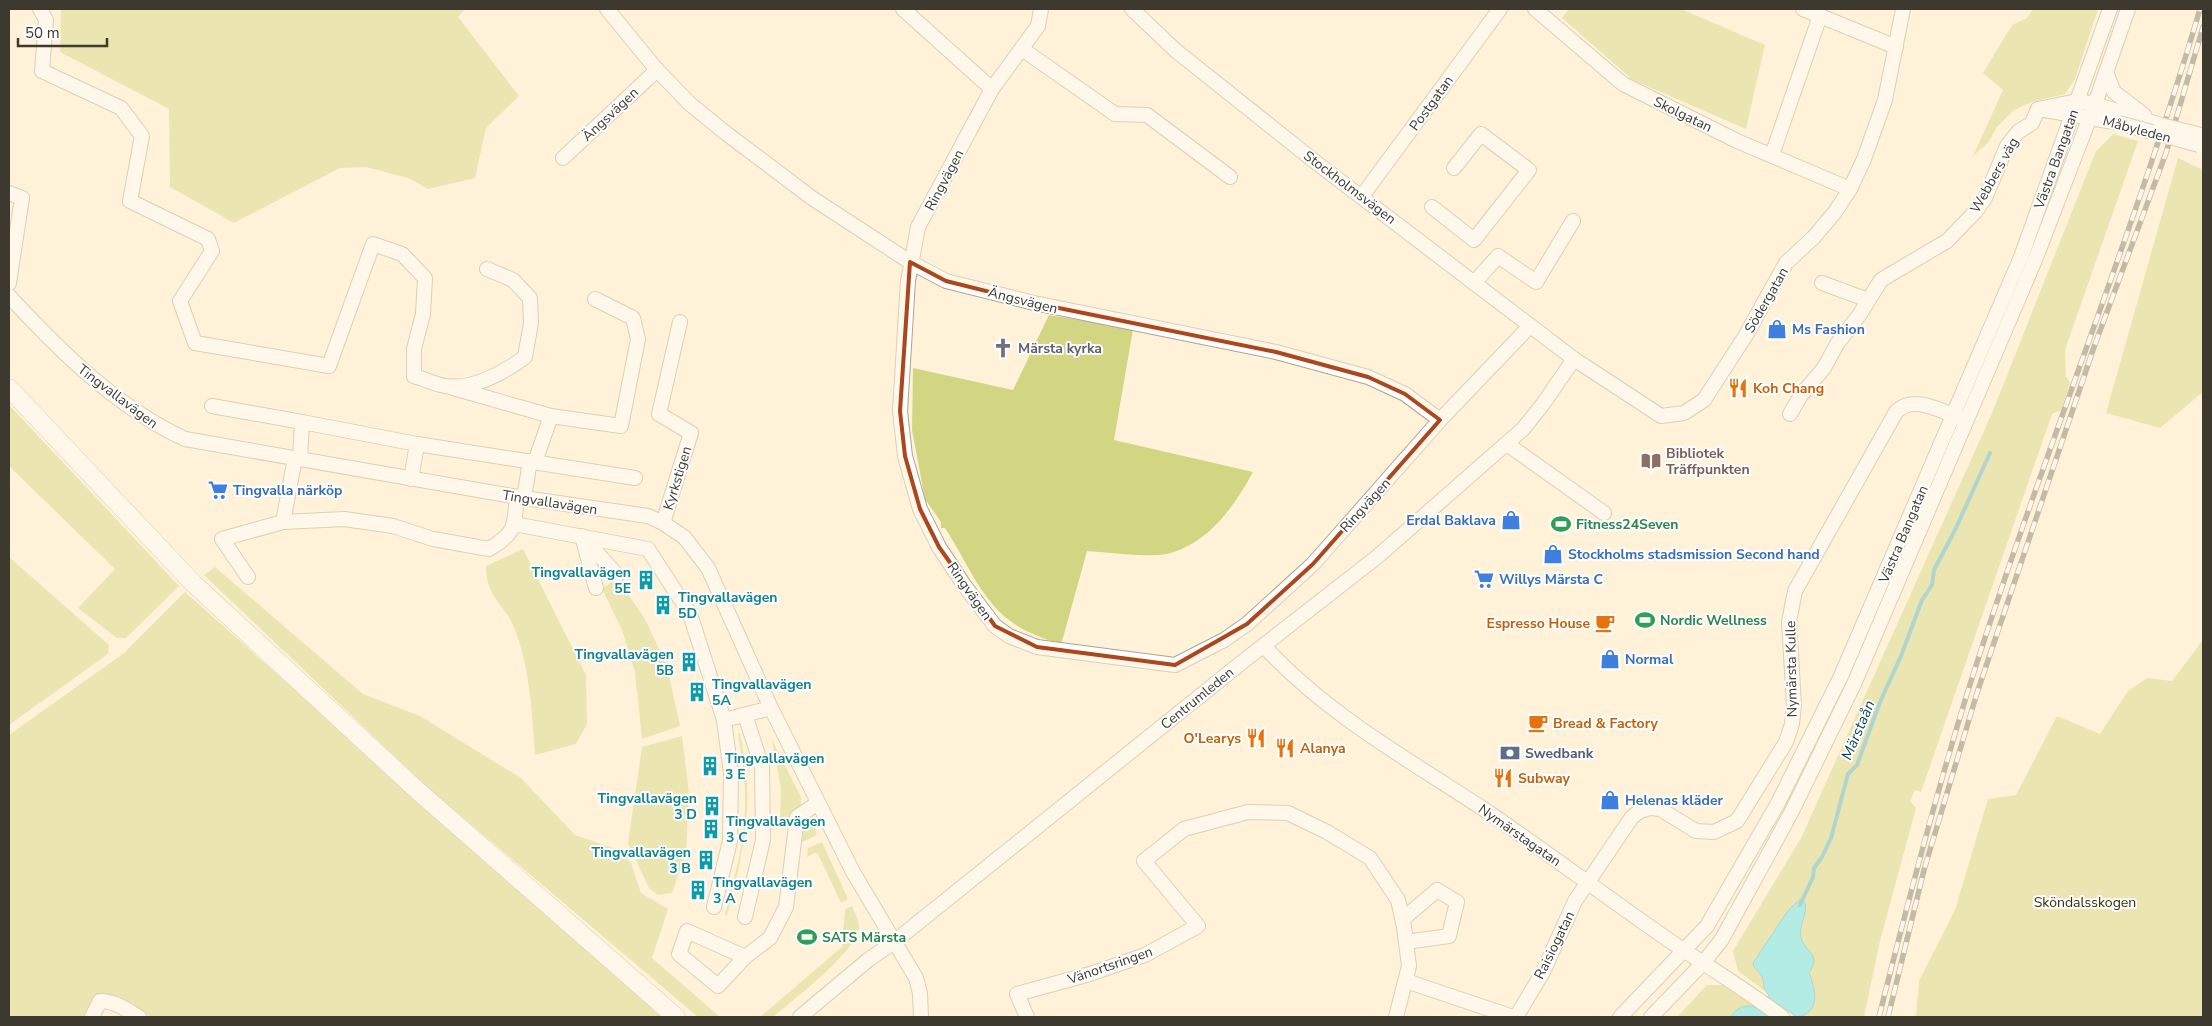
<svg xmlns="http://www.w3.org/2000/svg" width="2212" height="1026" viewBox="0 0 2212 1026" font-family="'Nunito Sans',sans-serif">
	<style>
		.green { fill: #d2d582 }
		.water { fill: #57e5f4; stroke: #50b1b9 }
		.lines { fill: none; stroke-linecap: round; stroke-linejoin: round }
		.stream { stroke: #50b1b9; stroke-width: 4 }
		.minor-casing { stroke: #b0a48c; stroke-width: 16 }
		.major-casing { stroke: #b0a48c; stroke-width: 19 }
		.minor { stroke: #fff; stroke-width: 14 }
		.major { stroke: #fff; stroke-width: 18 }
		.rail-casing { stroke: #7d7667; stroke-width: 5.5 }
		.rail { stroke: #fff; stroke-width: 4; stroke-dasharray: 11; stroke-linecap: butt }
		.minor-bridge-casing { stroke: #b0a48c; stroke-width: 16; stroke-linecap: butt }
		.minor-bridge { stroke: #fff; stroke-width: 14 }
		.marked { fill: none; stroke: #ac461c; stroke-width: 4; stroke-linejoin: round }
		.labels { text-anchor: middle; stroke-width: 4; stroke-linejoin: round; paint-order: stroke }
		.street-label { font-size: 14px; fill: #3e392f; stroke: #fff }
		.shop-label { font-size: 14px; font-weight: bold; fill: #366cbe; stroke: #fff; text-anchor: start }
		.worship-label { font-size: 14px; font-weight: bold; fill: #5b616d; stroke: #fff; text-anchor: start }
		.food-label { font-size: 14px; font-weight: bold; fill: #c56008; stroke: #fff; text-anchor: start }
		.education-label { font-size: 14px; font-weight: bold; fill: #785e54; stroke: #fff; text-anchor: start }
		.leisure-label { font-size: 14px; font-weight: bold; fill: #27864d; stroke: #fff; text-anchor: start }
		.culture-label { font-size: 14px; font-weight: bold; fill: #0d838f; stroke: #fff; text-anchor: start }
		.service-label { font-size: 14px; font-weight: bold; fill: #4e5e75; stroke: #fff; text-anchor: start }
		.park-label { font-size: 14px; fill: #303106; stroke: #fff }
		.water-label { font-size: 15px; font-style: italic; fill: #04474e; stroke: #fff }
	</style>
	<rect width="100%" height="100%" fill="#fff2d9"/>
	<g class="green">
		<path d="M61,9H465L458,17L519,96L486,128L475,178L428,189L408,178L366,167L340,168L234,223L170,187L169,109L60,52Z"/>
		<path d="M1569,9H1681L1765,45L1746,129L1633,80L1562,18Z"/>
		<path d="M2033,9H2098L2075,79L2065,94L2032,102L2014,110L1997,127L1988,143L1973,156L2003,90L1983,73L2012,25L2027,18Z"/>
		<path d="M2113,134L2138,141L2065,350L2066,376L2070,383L2061,410L2052,414L1921,792L1915,790L1910,801L1916,808L1880,941L1864,1017H1800L1738,971L1733,951L1801,838L1992,413L2096,151Z"/>
		<path d="M2178,158L2203,170V392L2160,428L2106,413Z"/>
		<path d="M1049,315L1133,329L1114,440L1253,472C1234,507 1208,544 1167,554C1151,558 1105,552 1087,551L1061,645C1043,638 1024,632 1009,620C980,598 965,558 945,528H941V522L925,499L912,430L913,368L1013,390Z"/>
		<path d="M9,405L179,586L126,638H117L78,608L115,569L9,466Z"/>
		<path d="M523,549L586,675L587,724L576,744L535,755C532,712 530,668 514,627C503,602 486,597 486,566Z"/>
		<path d="M9,557L109,645L108,654L9,725Z"/>
		<path d="M215,567L363,694L420,716L521,778L575,835L619,850L631,863L641,893L668,909L652,958L720,1017H698L427,787L204,575Z"/>
		<path d="M617,578L645,619L667,666L680,726L642,739L635,672L622,630L602,589Z"/>
		<path d="M185,592L662,1017H150L132,1003L95,994L86,1017H9V735L124,653Z"/>
		<path d="M2203,640V1017H1916L1919,981L1955,910L1988,799L2016,795L2057,716L2100,734L2128,691L2147,678L2172,681Z"/>
		<path d="M740,733C745,759 749,784 747,810C745,846 736,881 727,916L725,915C733,880 745,844 745,808C746,783 742,759 738,734Z"/>
		<path d="M682,736L689,793L686,853L672,893L658,895L649,888L628,843L642,747Z"/>
		<path d="M772,740L801,797V805L793,810L790,820L780,819L781,789Z"/>
		<path d="M808,818H812L817,835L802,842L804,820Z"/>
		<path d="M822,842L848,899L841,903L818,854L814,853L807,857L808,848Z"/>
		<path d="M852,906C854,912 860,922 859,928C856,952 793,1000 773,1017H760L842,947L845,909Z"/>
		<path d="M1707,985H1726L1772,1017H1677Z"/>
	</g>
	<path class="water" d="M1799,900L1805,903C1808,914 1798,926 1801,938C1805,953 1822,953 1809,973C1816,989 1821,1014 1796,1017L1779,1004L1768,1017H1731C1736,1008 1747,1002 1758,1009L1769,995C1762,989 1765,985 1762,977C1760,971 1754,970 1753,963L1787,912Z"/>
	<g class="lines">
		<path class="stream" d="M1800,905L1813,877L1814,868L1822,857L1831,838L1848,774L1857,765L1880,702L1901,656L1922,600L1932,585L1934,570L1955,530L1990,453"/>
		<defs>
			<g id="minor">
				<path d="M40,9L46,20L42,71L121,108L142,136L130,201L208,239L212,251L180,301L195,343L329,366L373,244L402,254L425,278L423,314L414,349V376C424,379 435,384 445,386C473,390 503,373 525,357L531,323L530,298L513,280L487,269"/>
				<path d="M607,9L657,70L690,104L727,134L812,198L910,262L946,281L1034,303L1276,352L1368,377L1405,394L1440,420"/>
				<path d="M903,9L992,89"/>
				<path d="M1041,9L1038,26L992,89L918,227L908,281L900,411L905,456L920,509L939,547L964,585L995,626L1009,636L1037,647L1175,665L1224,640L1247,624L1313,564L1440,420L1530,326"/>
				<path d="M1132,9L1175,50L1318,164L1574,359L1661,416L1684,413L1704,400L1746,335L1786,263L1814,237L1835,212L1850,189L1864,159L1885,100L1903,9"/>
				<path d="M1535,9L1623,84L1737,141L1850,189"/>
				<path d="M1803,9L1896,47"/>
				<path d="M1022,49L1115,114L1147,115L1230,177"/>
				<path d="M2106,72L2114,92L2144,115"/>
				<path d="M2038,109L2077,101L2095,104L2161,125"/>
				<path d="M2039,109L2119,123"/>
				<path d="M1772,155L1820,16"/>
				<path d="M563,158L657,70"/>
				<path d="M9,193L22,198L9,283"/>
				<path d="M1362,196L1500,9"/>
				<path d="M1432,207L1474,240L1529,170L1481,134L1454,168"/>
				<path d="M1474,283L1498,256L1536,282L1573,221"/>
				<path d="M1822,283L1868,300"/>
				<path d="M9,296C60,351 116,407 185,439L524,498L648,516L663,523L684,537L708,568L771,708L853,872L916,978L920,993L921,1017"/>
				<path d="M453,388L551,416"/>
				<path d="M212,406L302,422L300,459"/>
				<path d="M1790,414L1801,395L1824,368L1837,344L1860,314L1881,280L1947,241L1976,211L1985,198L2007,146L2018,132L2032,123L2038,109"/>
				<path d="M302,422L417,444L635,478"/>
				<path d="M1507,444L1604,513"/>
				<path d="M295,458L283,522L344,519L393,526L433,539L489,549C516,533 514,527 517,497"/>
				<path d="M535,462L551,416L621,426L638,339L633,318L595,299"/>
				<path d="M411,479L417,444"/>
				<path d="M524,498L530,461"/>
				<path d="M663,523L691,433L659,414L680,322"/>
				<path d="M514,524L648,549L690,614L724,720L731,773L730,841L714,907"/>
				<path d="M582,536L596,588"/>
				<path d="M584,538L617,575"/>
				<path d="M248,577L222,539L283,522"/>
				<path d="M1264,646C1328,716 1413,762 1491,814C1552,856 1612,901 1673,943C1710,968 1747,990 1782,1017"/>
				<path d="M745,715L762,767L763,840L745,917"/>
				<path d="M724,720L771,708"/>
				<path d="M1403,919L1437,890L1457,902L1449,936L1406,942"/>
				<path d="M745,957L718,986L679,954L687,931L745,957L770,938L786,907L797,817L818,803"/>
				<path d="M1406,981L1513,1017"/>
				<path d="M92,1017L100,1001C115,1001 127,1010 139,1017"/>
				<path d="M800,1017L868,960L894,942L1241,663L1377,557L1523,429L1543,404L1574,359"/>
				<path d="M1027,1017L1017,994L1090,974L1145,955L1198,926L1144,861L1184,829L1248,812L1288,813L1327,832L1370,858L1398,900L1404,927L1409,966L1396,1017"/>
				<path d="M1516,1017L1543,972L1575,901L1632,817L1640,811L1650,808L1660,809L1696,831L1714,832L1737,821L1786,742L1792,724L1794,705L1789,622L1795,591L1896,412C1913,394 1941,411 1960,418"/>
				<path d="M1620,1017L1707,926L1778,803L1841,676L2021,257L2110,9"/>
				<path d="M1651,1017L1704,962L1722,939L1791,813L1854,684L2035,260L2095,104L2128,9"/>
			</g>
			<path id="major" d="M9,388L193,583L418,791L676,1017"/>
		</defs>
		<use href="#minor" class="minor-casing"/>
		<use href="#major" class="major-casing"/>
		<use href="#minor" class="minor"/>
		<use href="#major" class="major"/>
		<defs>
			<g id="rail">
				<path d="M1879,1017C1906,909 1934,801 1967,694C2039,464 2132,240 2200,9"/>
				<path d="M1888,1017L1924,870L1977,693L2094,347L2166,153L2203,27"/>
			</g>
		</defs>
		<use href="#rail" class="rail-casing"/>
		<use href="#rail" class="rail"/>
		<defs>
			<g id="minor-bridge">
				<path d="M2119,123L2199,145"/>
				<path d="M2161,125L2201,135"/>
			</g>
		</defs>
		<use href="#minor-bridge" class="minor-bridge-casing"/>
		<use href="#minor-bridge" class="minor-bridge"/>
	</g>
	<path d="M0 0H2212V1026H0ZM910,262L946,281L1034,303L1276,352L1368,377L1405,394L1440,420L1313,564L1247,624L1175,665L1037,647L995,626L939,547L920,509L905,456L900,411Z" fill="#fff2d9" fill-opacity=".55" fill-rule="evenodd"/>
	<path class="marked" d="M910,262L946,281L1034,303L1276,352L1368,377L1405,394L1440,420L1313,564L1247,624L1175,665L1037,647L995,626L939,547L920,509L905,456L900,411Z"/>
	<defs>
		<symbol id="shop-bare" viewBox="-9 -9 18 18"><path d="M-5-2.5h2.3a2.7 3.5 0 0 1 5.4 0H5L5.5 6h-11ZM-1.5-2.5h3a1.5 2.3 0 0 0-3 0Z" fill="#3f7fe0" stroke="#fff" stroke-width="2.5" paint-order="stroke"/></symbol>
		<symbol id="church-bare" viewBox="-9 -9 18 18"><path d="M-1.2-6h2.4v3.5h3.3v2.4h-3.3V6h-2.4V-.1h-3.3v-2.4h3.3Z" fill="#6b7280" stroke="#fff" stroke-width="2.5" paint-order="stroke"/></symbol>
		<symbol id="restaurant-bare" viewBox="-9 -9 18 18"><path d="M-5-6h1v4h1v-4h1v4h1v-4h1v5L-1.5 .5V6h-2V.5L-5-1ZM5-6V6H3V1.5H1.5Q1.5-4 5-6Z" fill="#e8710a" stroke="#fff" stroke-width="2.5" paint-order="stroke"/></symbol>
		<symbol id="library-bare" viewBox="-9 -9 18 18"><path d="M-6-4Q-3-5.5-.7-3.5V5Q-3 3-6 4ZM6-4Q3-5.5 .7-3.5V5Q3 3 6 4Z" fill="#8d6e63" stroke="#fff" stroke-width="2.5" paint-order="stroke"/></symbol>
		<symbol id="supermarket-bare" viewBox="-9 -9 18 18"><path d="M-6-5.5h2.5l.6 2H6L4.5 2H-2.5L-4.4-4H-6ZM-1.5 3.2a1.3 1.3 0 1 0 .1 0ZM3 3.2a1.3 1.3 0 1 0 .1 0Z" fill="#3f7fe0" stroke="#fff" stroke-width="2.5" paint-order="stroke"/></symbol>
		<symbol id="stadium-bare" viewBox="-9 -9 18 18"><path d="M0-5a6.5 5 0 1 0 0 10a6.5 5 0 1 0 0-10ZM-3.5-1.8h7v3.6h-7Z" fill="#2e9e5b" stroke="#fff" stroke-width="2.5" paint-order="stroke"/></symbol>
		<symbol id="building-bare" viewBox="-9 -9 18 18"><path d="M-4-6H4V6H1V3H-1V6H-4ZM-2.5-4.3h1.7v1.8h-1.7ZM.8-4.3h1.7v1.8H.8ZM-2.5-1h1.7V.8h-1.7ZM.8-1h1.7V.8H.8Z" fill="#0f9aa8" stroke="#fff" stroke-width="2.5" paint-order="stroke"/></symbol>
		<symbol id="cafe-bare" viewBox="-9 -9 18 18"><path d="M-5.5-4.5H6V0H3Q3 3.5 0 3.5H-2.5Q-5.5 3.5-5.5 0ZM3-3.2v2h1.7v-2ZM-6 4.5H4V6H-6Z" fill="#e8710a" stroke="#fff" stroke-width="2.5" paint-order="stroke"/></symbol>
		<symbol id="bank-bare" viewBox="-9 -9 18 18"><path d="M-6-4H6V4H-6ZM0-2.3a2.3 2.3 0 1 0 0 4.6a2.3 2.3 0 1 0 0-4.6Z" fill="#5c6f8a" stroke="#fff" stroke-width="2.5" paint-order="stroke"/></symbol>
	</defs>
	<g fill-rule="evenodd">
		<use href="#shop-bare" x="1763" y="315" width="28" height="28"/>
		<use href="#church-bare" x="989" y="334" width="28" height="28"/>
		<use href="#restaurant-bare" x="1724" y="374" width="28" height="28"/>
		<use href="#library-bare" x="1637" y="447" width="28" height="28"/>
		<use href="#supermarket-bare" x="204" y="476" width="28" height="28"/>
		<use href="#shop-bare" x="1497" y="506" width="28" height="28"/>
		<use href="#stadium-bare" x="1547" y="510" width="28" height="28"/>
		<use href="#shop-bare" x="1539" y="540" width="28" height="28"/>
		<use href="#supermarket-bare" x="1470" y="565" width="28" height="28"/>
		<use href="#building-bare" x="632" y="566" width="28" height="28"/>
		<use href="#building-bare" x="649" y="591" width="28" height="28"/>
		<use href="#stadium-bare" x="1631" y="606" width="28" height="28"/>
		<use href="#cafe-bare" x="1591" y="609" width="28" height="28"/>
		<use href="#shop-bare" x="1596" y="645" width="28" height="28"/>
		<use href="#building-bare" x="675" y="648" width="28" height="28"/>
		<use href="#building-bare" x="683" y="678" width="28" height="28"/>
		<use href="#cafe-bare" x="1524" y="709" width="28" height="28"/>
		<use href="#restaurant-bare" x="1242" y="724" width="28" height="28"/>
		<use href="#restaurant-bare" x="1271" y="734" width="28" height="28"/>
		<use href="#bank-bare" x="1496" y="739" width="28" height="28"/>
		<use href="#building-bare" x="696" y="752" width="28" height="28"/>
		<use href="#restaurant-bare" x="1489" y="764" width="28" height="28"/>
		<use href="#shop-bare" x="1596" y="786" width="28" height="28"/>
		<use href="#building-bare" x="698" y="792" width="28" height="28"/>
		<use href="#building-bare" x="697" y="815" width="28" height="28"/>
		<use href="#building-bare" x="692" y="846" width="28" height="28"/>
		<use href="#building-bare" x="684" y="876" width="28" height="28"/>
		<use href="#stadium-bare" x="793" y="923" width="28" height="28"/>
	</g>
	<g class="labels">
		<g class="street-label">
			<text transform="translate(1431 103) rotate(-54)" y="5">Postgatan</text>
			<text transform="translate(610 114) rotate(-43)" y="5">Ängsvägen</text>
			<text transform="translate(1683 114) rotate(26)" y="5">Skolgatan</text>
			<text transform="translate(2137 129) rotate(15)" y="5">Måbyleden</text>
			<text transform="translate(2056 159) rotate(-70)" y="5">Västra Bangatan</text>
			<text transform="translate(1994 175) rotate(-61)" y="5">Webbers väg</text>
			<text transform="translate(944 180) rotate(-62)" y="5">Ringvägen</text>
			<text transform="translate(1350 187) rotate(37)" y="5">Stockholmsvägen</text>
			<text transform="translate(1023 300) rotate(14)" y="5">Ängsvägen</text>
			<text transform="translate(1766 300) rotate(-60)" y="5">Södergatan</text>
			<text transform="translate(118 396) rotate(37)" y="5">Tingvallavägen</text>
			<text transform="translate(677 478) rotate(-73)" y="5">Kyrkstigen</text>
			<text transform="translate(550 502) rotate(9)" y="5">Tingvallavägen</text>
			<text transform="translate(1365 505) rotate(-48)" y="5">Ringvägen</text>
			<text transform="translate(1903 534) rotate(-67)" y="5">Västra Bangatan</text>
			<text transform="translate(970 591) rotate(55)" y="5">Ringvägen</text>
			<text transform="translate(1791 669) rotate(-91)" y="5">Nymärsta Kulle</text>
			<text transform="translate(1197 698) rotate(-39)" y="5">Centrumleden</text>
			<text transform="translate(1520 835) rotate(35)" y="5">Nymärstagatan</text>
			<text transform="translate(1554 945) rotate(-64)" y="5">Raisiogatan</text>
			<text transform="translate(1110 965) rotate(-19)" y="5">Vänortsringen</text>
		</g>
		<g class="shop-label">
			<text x="1792" y="334">Ms Fashion</text>
			<text x="233" y="495">Tingvalla närköp</text>
			<text x="1496" y="525" text-anchor="end">Erdal Baklava</text>
			<text x="1568" y="559">Stockholms stadsmission Second hand</text>
			<text x="1499" y="584">Willys Märsta C</text>
			<text x="1625" y="664">Normal</text>
			<text x="1625" y="805">Helenas kläder</text>
		</g>
		<g class="worship-label">
			<text x="1018" y="353">Märsta kyrka</text>
		</g>
		<g class="food-label">
			<text x="1753" y="393">Koh Chang</text>
			<text x="1590" y="628" text-anchor="end">Espresso House</text>
			<text x="1553" y="728">Bread &amp; Factory</text>
			<text x="1241" y="743" text-anchor="end">O'Learys</text>
			<text x="1300" y="753">Alanya</text>
			<text x="1518" y="783">Subway</text>
		</g>
		<g class="education-label">
			<text x="1666" y="458">Bibliotek<tspan x="1666" dy="16">Träffpunkten</tspan></text>
		</g>
		<g class="leisure-label">
			<text x="1576" y="529">Fitness24Seven</text>
			<text x="1660" y="625">Nordic Wellness</text>
			<text x="822" y="942">SATS Märsta</text>
		</g>
		<g class="culture-label">
			<text x="631" y="577" text-anchor="end">Tingvallavägen<tspan x="631" dy="16">5E</tspan></text>
			<text x="678" y="602">Tingvallavägen<tspan x="678" dy="16">5D</tspan></text>
			<text x="674" y="659" text-anchor="end">Tingvallavägen<tspan x="674" dy="16">5B</tspan></text>
			<text x="712" y="689">Tingvallavägen<tspan x="712" dy="16">5A</tspan></text>
			<text x="725" y="763">Tingvallavägen<tspan x="725" dy="16">3 E</tspan></text>
			<text x="697" y="803" text-anchor="end">Tingvallavägen<tspan x="697" dy="16">3 D</tspan></text>
			<text x="726" y="826">Tingvallavägen<tspan x="726" dy="16">3 C</tspan></text>
			<text x="691" y="857" text-anchor="end">Tingvallavägen<tspan x="691" dy="16">3 B</tspan></text>
			<text x="713" y="887">Tingvallavägen<tspan x="713" dy="16">3 A</tspan></text>
		</g>
		<g class="service-label">
			<text x="1525" y="758">Swedbank</text>
		</g>
		<g class="park-label">
			<text x="2085" y="907">Sköndalsskogen</text>
		</g>
		<g class="water-label">
			<text transform="translate(1858 730) rotate(-67)" y="5">Märstaån</text>
		</g>
	</g>
	<rect width="2212" height="1026" fill="none" stroke="#3e392f" stroke-width="20"/>
	<path d="M18 38v8h89v-8" fill="none" stroke="#3e392f" stroke-width="2.5"/>
	<text x="25" y="38" font-size="15" fill="#3e392f" stroke="#ffffff" stroke-width="4" paint-order="stroke">50 m</text>
</svg>
